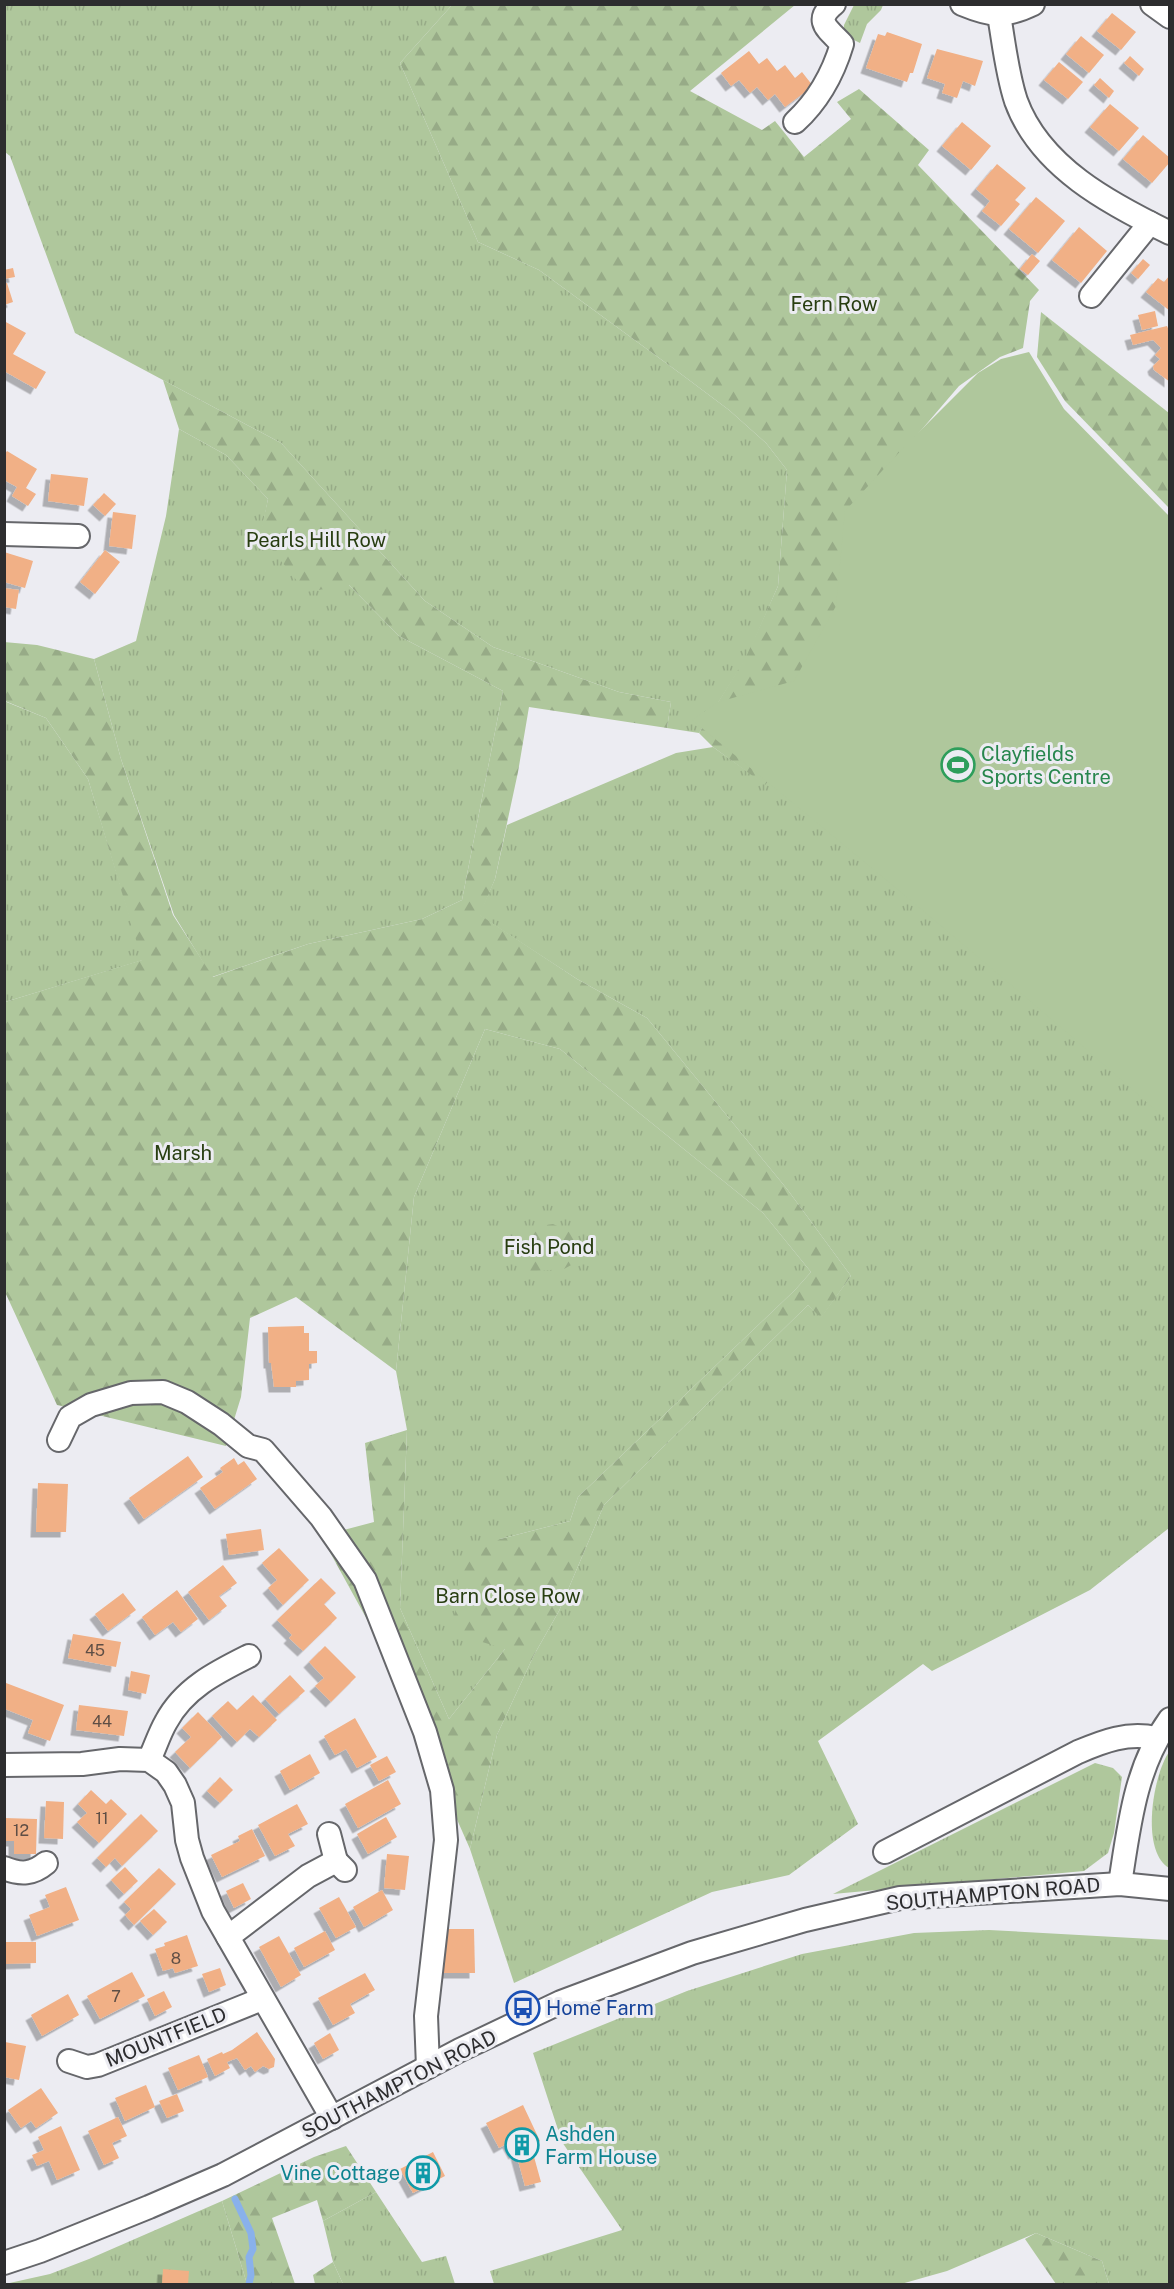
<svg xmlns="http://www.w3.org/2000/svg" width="1174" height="2289" viewBox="0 0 1174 2289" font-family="'Public Sans',sans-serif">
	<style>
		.grass { fill: url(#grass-tufts) }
		.forest { fill: url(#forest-firs) }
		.garden { fill: #afc79c }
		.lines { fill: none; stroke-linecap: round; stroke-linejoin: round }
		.stream { stroke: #89b1eb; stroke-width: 7 }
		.building { fill: #f1b086; filter: url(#shadow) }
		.minor-casing { stroke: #66676b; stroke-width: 26 }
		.minor { stroke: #fff; stroke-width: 22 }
		.labels { text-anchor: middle; stroke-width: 6; stroke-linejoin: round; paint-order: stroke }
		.number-label { font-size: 16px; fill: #5e4e45 }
		.park-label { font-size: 20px; fill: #283e11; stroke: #ececf2 }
		.leisure-label { font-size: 20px; fill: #27864d; stroke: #ececf2; text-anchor: start }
		.street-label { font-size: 20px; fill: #2d2d2f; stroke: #ececf2 }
		.transit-label { font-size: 20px; fill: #164399; stroke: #ececf2; text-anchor: start }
		.culture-label { font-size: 20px; fill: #0d838f; stroke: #ececf2; text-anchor: start }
	</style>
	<defs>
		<pattern id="grass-tufts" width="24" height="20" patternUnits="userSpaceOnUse" patternTransform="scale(1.5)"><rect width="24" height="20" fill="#afc79c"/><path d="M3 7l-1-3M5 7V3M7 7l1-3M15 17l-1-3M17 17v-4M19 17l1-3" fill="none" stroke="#97ab87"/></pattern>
		<pattern id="forest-firs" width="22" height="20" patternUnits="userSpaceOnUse" patternTransform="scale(1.5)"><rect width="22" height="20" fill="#afc79c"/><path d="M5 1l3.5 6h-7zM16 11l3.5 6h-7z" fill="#97ab87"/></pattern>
		<filter id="shadow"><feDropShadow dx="-5.5" dy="5.5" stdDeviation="0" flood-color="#0004"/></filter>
	</defs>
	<rect width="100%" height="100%" fill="#ececf2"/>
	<g class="grass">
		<path d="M4,5H452L400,63L478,242L539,270L681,374L729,410L766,443L787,470L778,586L747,657L699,733L667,728L671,702L619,692L493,647L425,601L281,443L75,333L10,156L5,152Z"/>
		<path d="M854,5H883L881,10L867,24L860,43L844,35V25Z"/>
		<path d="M179,429L226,455L268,499L261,535L349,585L399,636L503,691L462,900L422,919L308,944L212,977L174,915L121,759L94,659L136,641L166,516Z"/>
		<path d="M4,701L46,718L88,779L143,960L5,1002Z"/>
		<path d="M713,747L765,784L787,760L1169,1082V1528L1090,1590L932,1671L923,1664L818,1741L858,1824L789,1875L712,1892L514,1983L470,1849L497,1735L534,1655L559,1611L604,1505L808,1305L821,1317L851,1276L787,1189L647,1018L577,979L479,915L495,879L507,825L676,753Z"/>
		<path d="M485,1029L560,1049L763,1213L811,1272L795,1290L578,1497L570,1521L500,1539L505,1649L449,1719L400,1608L407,1430L396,1371L414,1197Z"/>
		<path d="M1169,1752V1868C1140,1851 1153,1775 1169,1752Z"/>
		<path d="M1095,1763L1113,1768L1122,1777L1114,1833L1108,1853L1084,1871L833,1894Z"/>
		<path d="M989,1930L1169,1940V2284H1109L1102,2261L1036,2233L947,2271L901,2284H494L490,2271L622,2230L562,2142L533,2053L687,1991L802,1954L914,1933Z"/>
		<path d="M376,2192L422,2262L446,2256L455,2284H343L333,2262L323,2221Z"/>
		<path d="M222,2201L247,2284H5L50,2274L89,2259Z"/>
	</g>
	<g class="forest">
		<path d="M452,5H795L690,91L762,130L775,121L804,157L851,119L837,102L859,89L929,150L918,165L1039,290L1030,301L1023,348L1000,357L959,386L875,484L853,563L787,760L765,785L713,747L699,733L746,657L778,586L787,470L766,443L729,410L681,374L539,270L478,242L400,63Z"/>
		<path d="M1041,312L1169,413V508L1065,401L1037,357Z"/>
		<path d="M163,380L281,443L425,601L493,647L619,692L671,702L667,728L529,707L518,772L495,879L480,915L577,979L647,1018L787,1189L851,1276L821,1318L808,1305L604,1505L559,1611L534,1655L497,1735L470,1849L407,1706L397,1674L321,1536L374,1522L365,1443L407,1430L400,1608L449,1719L505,1649L453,1633L460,1562L500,1539L570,1521L578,1497L795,1290L811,1272L763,1213L560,1049L485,1029L414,1197L396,1371L296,1297L250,1318L241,1397L226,1446L57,1405L5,1292V1002L142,960L88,779L46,718L5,701L4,642L37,645L94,659L121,759L173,915L213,977L308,944L422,919L462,900L503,691L399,636L349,585L306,592L260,535L268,499L226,455L179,429Z"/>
		<path d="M553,1224L574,1234L582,1259L564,1269L523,1272L521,1242L532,1227Z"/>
		<path d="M346,2146L376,2192L323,2221L317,2200L272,2218L295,2284H247L222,2201L314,2157Z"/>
		<path d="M1036,2233L1102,2261L1109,2284H1056L1025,2239Z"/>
		<path d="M333,2262L343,2284H315L313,2275Z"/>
	</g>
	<path class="garden" d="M1029,352L1064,409L1169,516V1122C1014,984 853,852 692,720L718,702L794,681L836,606L845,511L906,445L978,373L1001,359Z"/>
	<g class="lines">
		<path class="stream" d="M235,2199L251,2233L253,2249L249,2257L251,2275L249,2284"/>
	</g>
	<g class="building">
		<path d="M1112,13L1136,32L1121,50L1097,31Z"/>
		<path d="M887,32L922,44L913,73H910L907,82L866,68L878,34L885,36Z"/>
		<path d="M1081,36L1104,55L1089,73L1066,54Z"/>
		<path d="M937,49L983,61L975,86L963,81L957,98L942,93L945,84L927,78Z"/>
		<path d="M749,51L759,64L767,58L777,71L785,65L795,78L802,72L813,86L785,107L775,94L768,100L757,87L750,93L739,80L731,86L721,73Z"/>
		<path d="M1130,56L1144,69L1139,76L1124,63Z"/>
		<path d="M1059,62L1083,82L1068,99L1044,80Z"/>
		<path d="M1100,78L1114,91L1109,98L1094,85Z"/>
		<path d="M1110,104L1139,128L1119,151L1090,127Z"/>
		<path d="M962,122L991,146L971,170L942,146Z"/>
		<path d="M1143,135L1170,158V162L1152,183L1123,159Z"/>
		<path d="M997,164L1026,188L1015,200L1020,204L1001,226L982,211L990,201L976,189Z"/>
		<path d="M1036,197L1065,221L1038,253L1009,229Z"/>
		<path d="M1079,227L1107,251L1081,283L1052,260Z"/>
		<path d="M1032,254L1040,261L1028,275L1020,269Z"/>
		<path d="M1143,259L1150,265L1138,279L1131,273Z"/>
		<path d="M13,268L15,277L4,279V270Z"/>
		<path d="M1170,275V311L1146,292L1158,278L1164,282Z"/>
		<path d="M4,283H7L13,302L4,305Z"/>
		<path d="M1155,311L1158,326L1142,330L1138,315Z"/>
		<path d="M4,321L26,333L13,354L46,372L36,389L4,371Z"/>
		<path d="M1167,326L1170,333V382L1154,370L1153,366L1160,359L1155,355L1161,348L1153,340L1133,345L1130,335Z"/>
		<path d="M7,451L37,469L26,488L36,494L28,506L12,496L17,487L4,480V455Z"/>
		<path d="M51,474L88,478L84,506L48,501Z"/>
		<path d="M104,493L116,504L105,516L93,505Z"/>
		<path d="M113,512L136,515L132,549L109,546Z"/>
		<path d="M105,550L120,562L95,594L80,582Z"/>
		<path d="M4,552L33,561L25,588L4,582Z"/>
		<path d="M4,588L19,590L16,609L4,607Z"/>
		<path d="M304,1326V1333H309V1351H317V1363L309,1364V1380L296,1381V1387H274L271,1363H269L268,1327Z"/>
		<path d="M188,1456L203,1477L144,1519L129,1498Z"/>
		<path d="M234,1458L238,1465L244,1461L257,1479L215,1509L200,1488L223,1472L220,1468Z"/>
		<path d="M38,1483L68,1484L66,1532H36Z"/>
		<path d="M261,1529L264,1550L229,1555L226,1534Z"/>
		<path d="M279,1548L309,1580L283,1605L268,1588L277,1580L262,1563Z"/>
		<path d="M223,1565L237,1583L219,1596L227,1606L209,1620L188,1592Z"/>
		<path d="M321,1578L336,1593L324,1604L337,1618L303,1651L289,1638L292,1635L277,1620Z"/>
		<path d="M177,1590L198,1619L181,1632L173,1622L155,1635L142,1617Z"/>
		<path d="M123,1593L136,1610L108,1631L95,1614Z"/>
		<path d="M73,1634L121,1642L116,1667L68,1658Z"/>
		<path d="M325,1646L356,1677L331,1702L315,1686L324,1678L309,1662Z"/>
		<path d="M131,1671L150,1675L146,1694L128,1690Z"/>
		<path d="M290,1675L305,1691L279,1714L265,1699Z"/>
		<path d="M6,1683L64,1705L50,1741L28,1733L33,1720L5,1709Z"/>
		<path d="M253,1695L277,1720L259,1737L250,1729L237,1742L212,1716L228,1701L237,1710Z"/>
		<path d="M79,1705L128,1711L124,1736L76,1730Z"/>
		<path d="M198,1712L222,1737L190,1768L175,1752L191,1737L182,1728Z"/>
		<path d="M355,1718L377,1757L357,1768L346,1749L335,1755L324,1736Z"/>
		<path d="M310,1754L320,1773L290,1790L280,1771Z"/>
		<path d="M387,1756L396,1772L379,1781L370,1765Z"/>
		<path d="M220,1777L233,1790L220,1803L207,1791Z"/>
		<path d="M388,1780L401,1804L358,1828L345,1804Z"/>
		<path d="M91,1790L106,1804L111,1799L127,1814L99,1843L77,1822L87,1813L78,1804Z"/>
		<path d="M46,1801L64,1802L63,1839L44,1838Z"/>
		<path d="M297,1804L308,1824L288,1834L295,1846L275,1856L258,1825Z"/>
		<path d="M141,1814L158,1831L122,1866L115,1858L106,1867L97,1858Z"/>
		<path d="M386,1817L397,1837L368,1854L357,1834Z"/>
		<path d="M4,1818L37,1819L36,1854H14V1841H4Z"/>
		<path d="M252,1829L265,1856L222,1877L211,1855L240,1841L238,1836Z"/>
		<path d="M387,1854L409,1856L405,1890L384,1888Z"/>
		<path d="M125,1867L138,1881L124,1894L111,1880Z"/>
		<path d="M159,1868L176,1884L134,1925L125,1915L131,1909L124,1902Z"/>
		<path d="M243,1883L251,1899L234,1908L226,1891Z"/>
		<path d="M66,1887L79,1920L37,1936L29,1915L50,1907L45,1895Z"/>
		<path d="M382,1890L393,1910L364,1927L353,1907Z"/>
		<path d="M339,1897L356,1927L336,1938L319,1908Z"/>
		<path d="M154,1909L167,1922L153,1935L140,1921Z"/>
		<path d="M441,1929H474L475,1973H441Z"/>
		<path d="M325,1931L335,1950L304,1967L294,1948Z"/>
		<path d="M187,1935L198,1966L175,1973L173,1968L163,1971L155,1949L165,1946L164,1943Z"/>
		<path d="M279,1936L301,1975L281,1987L259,1947Z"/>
		<path d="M5,1942H36V1963L5,1964Z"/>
		<path d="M220,1968L226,1985L209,1992L202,1974Z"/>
		<path d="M132,1972L145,1996L100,2019L87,1996Z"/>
		<path d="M365,1973L375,1990L350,2004L355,2013L333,2025L318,1998Z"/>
		<path d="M164,1991L172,2007L155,2016L147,1999Z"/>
		<path d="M68,1994L79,2015L42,2036L31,2015Z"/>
		<path d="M257,2032L275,2059L274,2067L269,2069L263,2066L255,2072L251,2066L245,2070L237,2058L227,2062L230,2068L215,2076L207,2059L222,2052L223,2054L232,2050Z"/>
		<path d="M330,2033L339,2050L323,2059L314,2043Z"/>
		<path d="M5,2042L26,2046L19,2080L4,2077Z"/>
		<path d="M199,2055L208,2077L178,2090L168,2068Z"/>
		<path d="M146,2085L155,2107L125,2121L115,2098Z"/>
		<path d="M41,2088L58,2113L36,2128L31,2121L21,2128L8,2110Z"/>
		<path d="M177,2094L184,2111L167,2118L159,2101Z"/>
		<path d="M523,2105L540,2141L531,2146L541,2182L525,2186L516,2153L514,2154L508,2143L499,2148L486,2123Z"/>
		<path d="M118,2117L127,2136L112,2143L119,2158L104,2165L88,2131Z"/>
		<path d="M61,2126L80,2170L57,2180L49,2161L37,2166L32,2155L44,2150L38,2137Z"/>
		<path d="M433,2152L445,2176L413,2193L400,2169Z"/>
		<path d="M163,2269L189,2271L188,2284H162Z"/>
	</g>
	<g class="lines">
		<defs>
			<g id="minor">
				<path d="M962,4C991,16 1004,18 1033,4"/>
				<path d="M1152,4L1170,17"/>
				<path d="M999,15C1004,44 1007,74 1016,101C1040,167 1110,204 1170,233"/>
				<path d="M795,122C819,100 833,74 842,44C828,29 813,21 834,4"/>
				<path d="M1091,296L1150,223"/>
				<path d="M4,534L78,536"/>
				<path d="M59,1440L70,1417L91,1405L131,1393L163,1392L187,1402L221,1424L248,1446L263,1450L321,1517L365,1580L425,1732L442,1790L446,1840L426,2016L428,2067"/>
				<path d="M149,1760C155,1748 159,1734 166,1722C184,1688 217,1672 249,1656"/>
				<path d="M4,1765L82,1764L120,1759L149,1760L166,1772L175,1785L183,1803L187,1840L192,1858L213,1911L332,2118"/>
				<path d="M329,1834L336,1861"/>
				<path d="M885,1852L1078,1752C1104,1741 1127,1732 1156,1738"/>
				<path d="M4,1868C21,1875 33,1874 46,1863"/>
				<path d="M1120,1884C1129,1826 1135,1767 1170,1719"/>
				<path d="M228,1937L308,1876L336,1861L345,1870"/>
				<path d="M69,2061L87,2067L98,2065L262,1999"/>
				<path d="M4,2263L40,2251L149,2207L223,2175L460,2050L561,2002L692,1953L805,1920L900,1898L1120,1884L1170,1889"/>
			</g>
		</defs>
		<use href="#minor" class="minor-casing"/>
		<use href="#minor" class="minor"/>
	</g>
	<defs>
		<symbol id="stadium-ring" viewBox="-11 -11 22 22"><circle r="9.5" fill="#ececf2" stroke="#2e9e5b" stroke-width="1.5"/><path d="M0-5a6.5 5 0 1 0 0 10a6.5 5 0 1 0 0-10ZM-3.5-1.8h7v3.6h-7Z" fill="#2e9e5b"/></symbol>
		<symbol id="bus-ring" viewBox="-11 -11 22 22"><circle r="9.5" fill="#ececf2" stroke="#1a4fb4" stroke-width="1.5"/><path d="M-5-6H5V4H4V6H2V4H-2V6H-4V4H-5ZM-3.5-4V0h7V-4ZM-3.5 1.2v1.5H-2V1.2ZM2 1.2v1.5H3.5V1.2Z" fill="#1a4fb4"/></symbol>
		<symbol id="building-ring" viewBox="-11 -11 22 22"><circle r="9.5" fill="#ececf2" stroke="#0f9aa8" stroke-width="1.5"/><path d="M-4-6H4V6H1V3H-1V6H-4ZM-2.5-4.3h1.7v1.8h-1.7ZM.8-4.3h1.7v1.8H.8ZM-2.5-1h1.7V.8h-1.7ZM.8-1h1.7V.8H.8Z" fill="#0f9aa8"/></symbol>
	</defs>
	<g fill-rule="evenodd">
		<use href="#stadium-ring" x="939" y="746" width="38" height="38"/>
		<use href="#bus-ring" x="504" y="1989" width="38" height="38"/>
		<use href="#building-ring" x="503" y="2126" width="38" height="38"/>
		<use href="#building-ring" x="404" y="2154" width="38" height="38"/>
	</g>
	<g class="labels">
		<g class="number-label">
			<text x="95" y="1656">45</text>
			<text x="102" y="1727">44</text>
			<text x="102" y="1824">11</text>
			<text x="21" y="1836">12</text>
			<text x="176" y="1964">8</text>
			<text x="116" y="2002">7</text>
		</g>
		<g class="park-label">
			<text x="834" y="311">Fern Row</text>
			<text x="316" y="547">Pearls Hill Row</text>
			<text x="183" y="1160">Marsh</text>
			<text x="549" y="1254">Fish Pond</text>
			<text x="508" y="1603">Barn Close Row</text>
		</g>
		<g class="leisure-label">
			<text x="981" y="761">Clayfields<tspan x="981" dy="23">Sports Centre</tspan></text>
		</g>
		<g class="street-label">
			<text transform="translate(993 1894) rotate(-5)" y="7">SOUTHAMPTON ROAD</text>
			<text transform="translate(166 2037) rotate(-22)" y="7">MOUNTFIELD</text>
			<text transform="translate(399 2084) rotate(-27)" y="7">SOUTHAMPTON ROAD</text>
		</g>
		<g class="transit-label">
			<text x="546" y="2015">Home Farm</text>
		</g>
		<g class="culture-label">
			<text x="545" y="2141">Ashden<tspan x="545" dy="23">Farm House</tspan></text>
			<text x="400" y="2180" text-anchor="end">Vine Cottage</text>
		</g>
	</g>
	<rect width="1174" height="2289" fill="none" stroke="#2d2d2f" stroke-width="12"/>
</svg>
